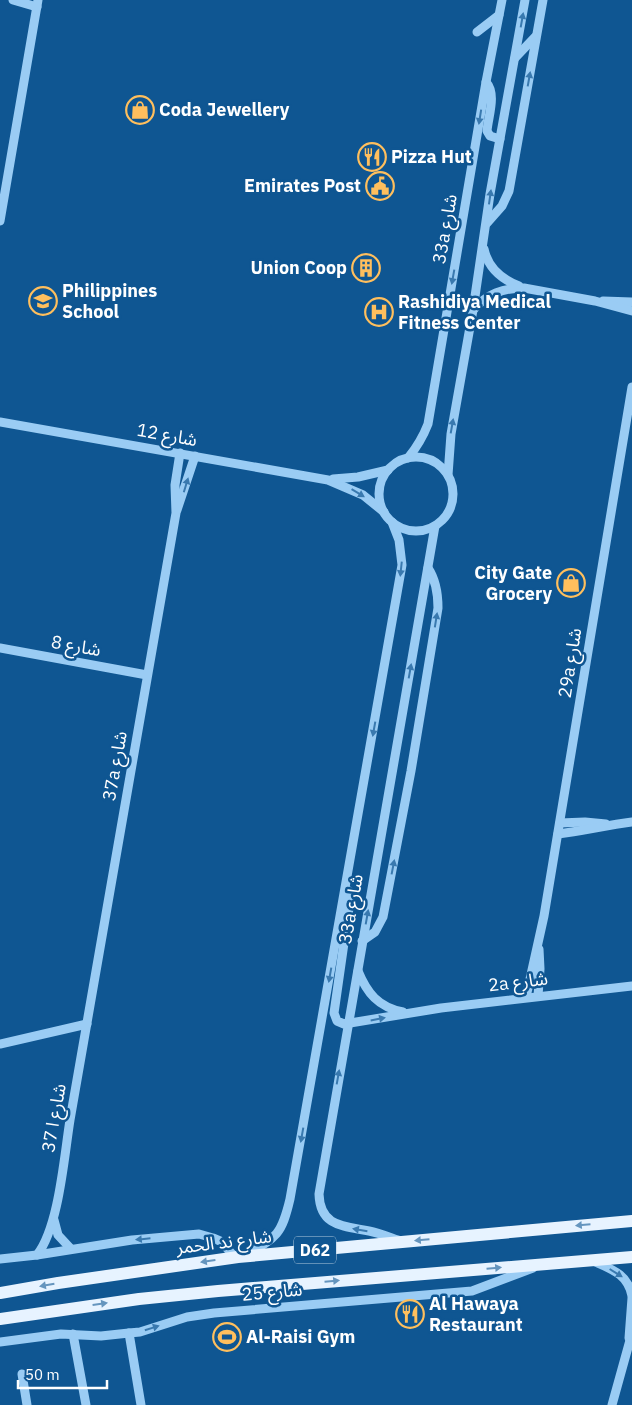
<svg xmlns="http://www.w3.org/2000/svg" width="632" height="1405" viewBox="0 0 632 1405" font-family="'IBM Plex Sans','Noto Sans Arabic',sans-serif">
	<style>
		.lines { fill: none; stroke-linecap: round; stroke-linejoin: round }
		.minor { stroke: #9accf4; stroke-width: 9 }
		.major { stroke: #e7f3ff; stroke-width: 12 }
		.oneway { fill: #3979af }
		.oneway2 { fill: #6595be }
		.labels { text-anchor: middle; stroke-width: 5; stroke-linejoin: round; paint-order: stroke }
		.shield { fill: #0f5692; stroke: #b7ccde; stroke-width: 1 }
		.shield-label { font-size: 16px; font-weight: bold; fill: #fff }
		.poi-label { font-size: 18px; font-weight: bold; fill: #fff; stroke: #0f5692; text-anchor: start }
		.street-label { font-size: 18px; fill: #fff; stroke: #0f5692 }
	</style>
	<rect width="100%" height="100%" fill="#0f5692"/>
	<g class="lines">
		<g class="minor">
			<path d="M13,0L37,7"/>
			<path d="M477,32L499,15"/>
			<path d="M515,58L535,37"/>
			<path d="M486,82C497,94 488,117 487,131L490,136L500,139"/>
			<path d="M0,221L38,0"/>
			<path d="M487,223L502,206L509,191L543,0"/>
			<path d="M484,249C488,268 501,279 519,286"/>
			<path d="M603,301L632,302"/>
			<path d="M473,310C487,294 503,288 524,288L595,301L632,311"/>
			<path d="M0,422L328,480L363,495L384,512"/>
			<circle cx="416" cy="494" r="37"/>
			<path d="M408,458C417,447 423,437 428,424L486,82L502,0"/>
			<path d="M448,475L451,434L473,310L490,194L525,0"/>
			<path d="M333,479L358,477L388,470"/>
			<path d="M177,510L195,456"/>
			<path d="M0,648L147,675"/>
			<path d="M560,823L585,822L606,824"/>
			<path d="M558,834C583,831 607,825 632,822"/>
			<path d="M349,891V908L334,1013L337,1021L344,1024L441,1008L632,986"/>
			<path d="M362,941L375,932L383,917L411,771L438,608C438,593 436,580 428,568"/>
			<path d="M358,971C367,993 378,1007 403,1012"/>
			<path d="M538,996L540,969L539,949"/>
			<path d="M526,997L544,916L632,387"/>
			<path d="M0,1044L87,1024"/>
			<path d="M54,1220L58,1235L71,1249"/>
			<path d="M398,1240C389,1237 379,1233 369,1231C344,1226 320,1227 319,1194L435,526"/>
			<path d="M245,1254C277,1239 282,1233 290,1199L402,565L399,540L392,522"/>
			<path d="M37,1255C59,1227 64,1157 70,1120L176,513L175,485L180,453"/>
			<path d="M0,1259L37,1255L132,1240L199,1234L213,1238L220,1241L235,1257"/>
			<path d="M593,1261C611,1269 628,1274 632,1296"/>
			<path d="M129,1333L141,1405"/>
			<path d="M73,1334L86,1405"/>
			<path d="M629,1338L632,1298"/>
			<path d="M0,1342L61,1334L101,1336L129,1333L140,1332L187,1317L214,1313L472,1291L533,1268"/>
			<path d="M22,1374L27,1405"/>
			<path d="M612,1405L632,1333"/>
		</g>
		<g class="major">
			<path d="M0,1293L58,1283L238,1257L632,1221"/>
			<path d="M0,1319L139,1299L218,1291L632,1257"/>
		</g>
	</g>
	<defs><path id="oneway-solid" d="M-6-.8H1V-3.2L6.5 0L1 3.2V.8H-6Z" transform="scale(1.25)"/></defs>
	<g class="oneway">
		<use href="#oneway-solid" transform="translate(522 20) rotate(-80)"/>
		<use href="#oneway-solid" transform="translate(529 79) rotate(-80)"/>
		<use href="#oneway-solid" transform="translate(480 117) rotate(99)"/>
		<use href="#oneway-solid" transform="translate(490 197) rotate(-82)"/>
		<use href="#oneway-solid" transform="translate(453 277) rotate(100)"/>
		<use href="#oneway-solid" transform="translate(452 426) rotate(-80)"/>
		<use href="#oneway-solid" transform="translate(186 485) rotate(-73)"/>
		<use href="#oneway-solid" transform="translate(358 493) rotate(31)"/>
		<use href="#oneway-solid" transform="translate(401 569) rotate(96)"/>
		<use href="#oneway-solid" transform="translate(436 620) rotate(-81)"/>
		<use href="#oneway-solid" transform="translate(410 671) rotate(-80)"/>
		<use href="#oneway-solid" transform="translate(374 729) rotate(100)"/>
		<use href="#oneway-solid" transform="translate(393 867) rotate(-79)"/>
		<use href="#oneway-solid" transform="translate(367 917) rotate(-80)"/>
		<use href="#oneway-solid" transform="translate(330 975) rotate(100)"/>
		<use href="#oneway-solid" transform="translate(378 1019) rotate(-11)"/>
		<use href="#oneway-solid" transform="translate(338 1077) rotate(-80)"/>
		<use href="#oneway-solid" transform="translate(302 1135) rotate(100)"/>
		<use href="#oneway-solid" transform="translate(360 1230) rotate(-170)"/>
		<use href="#oneway-solid" transform="translate(143 1239) rotate(174)"/>
		<use href="#oneway-solid" transform="translate(616 1273) rotate(32)"/>
		<use href="#oneway-solid" transform="translate(152 1328) rotate(-17)"/>
	</g>
	<g class="oneway2">
		<use href="#oneway-solid" transform="translate(583 1225) rotate(175)"/>
		<use href="#oneway-solid" transform="translate(422 1240) rotate(175)"/>
		<use href="#oneway-solid" transform="translate(208 1261) rotate(172)"/>
		<use href="#oneway-solid" transform="translate(494 1268) rotate(-5)"/>
		<use href="#oneway-solid" transform="translate(332 1281) rotate(-5)"/>
		<use href="#oneway-solid" transform="translate(47 1285) rotate(170)"/>
		<use href="#oneway-solid" transform="translate(100 1304) rotate(-8)"/>
	</g>
	<defs>
		<symbol id="shop-ring" viewBox="-11 -11 22 22"><circle r="9.5" fill="#0f5692" stroke="#ffbf5d" stroke-width="1.5"/><path d="M-5-2.5h2.3a2.7 3.5 0 0 1 5.4 0H5L5.5 6h-11ZM-1.5-2.5h3a1.5 2.3 0 0 0-3 0Z" fill="#ffbf5d"/></symbol>
		<symbol id="restaurant-ring" viewBox="-11 -11 22 22"><circle r="9.5" fill="#0f5692" stroke="#ffbf5d" stroke-width="1.5"/><path d="M-5-6h1v4h1v-4h1v4h1v-4h1v5L-1.5 .5V6h-2V.5L-5-1ZM5-6V6H3V1.5H1.5Q1.5-4 5-6Z" fill="#ffbf5d"/></symbol>
		<symbol id="civic-ring" viewBox="-11 -11 22 22"><circle r="9.5" fill="#0f5692" stroke="#ffbf5d" stroke-width="1.5"/><path d="M-.6-6.5H3V-4.5H.6V-3L4-1V1h2V6H-6V1h2V-1L-.6-3ZM-1.2 2.5V6h2.4V2.5Z" fill="#ffbf5d"/></symbol>
		<symbol id="building-ring" viewBox="-11 -11 22 22"><circle r="9.5" fill="#0f5692" stroke="#ffbf5d" stroke-width="1.5"/><path d="M-4-6H4V6H1V3H-1V6H-4ZM-2.5-4.3h1.7v1.8h-1.7ZM.8-4.3h1.7v1.8H.8ZM-2.5-1h1.7V.8h-1.7ZM.8-1h1.7V.8H.8Z" fill="#ffbf5d"/></symbol>
		<symbol id="school-ring" viewBox="-11 -11 22 22"><circle r="9.5" fill="#0f5692" stroke="#ffbf5d" stroke-width="1.5"/><path d="M0-5L7-2L0 1L-7-2ZM-4 1L0 2.5L4 1V4Q0 6-4 4Z" fill="#ffbf5d"/></symbol>
		<symbol id="hospital-ring" viewBox="-11 -11 22 22"><circle r="9.5" fill="#0f5692" stroke="#ffbf5d" stroke-width="1.5"/><path d="M-5-5h3v3.5h4V-5h3V5h-3V1.5h-4V5h-3Z" fill="#ffbf5d"/></symbol>
		<symbol id="stadium-ring" viewBox="-11 -11 22 22"><circle r="9.5" fill="#0f5692" stroke="#ffbf5d" stroke-width="1.5"/><path d="M0-5a6.5 5 0 1 0 0 10a6.5 5 0 1 0 0-10ZM-3.5-1.8h7v3.6h-7Z" fill="#ffbf5d"/></symbol>
	</defs>
	<g fill-rule="evenodd">
		<use href="#shop-ring" x="124" y="94" width="32" height="32"/>
		<use href="#restaurant-ring" x="356" y="141" width="32" height="32"/>
		<use href="#civic-ring" x="364" y="170" width="32" height="32"/>
		<use href="#building-ring" x="350" y="252" width="32" height="32"/>
		<use href="#school-ring" x="27" y="285" width="32" height="32"/>
		<use href="#hospital-ring" x="363" y="296" width="32" height="32"/>
		<use href="#shop-ring" x="555" y="567" width="32" height="32"/>
		<use href="#restaurant-ring" x="394" y="1298" width="32" height="32"/>
		<use href="#stadium-ring" x="211" y="1321" width="32" height="32"/>
	</g>
	<g class="labels">
		<rect class="shield" x="294" y="1236.5" width="42" height="27" rx="4"/>
		<g class="shield-label">
			<text x="315" y="1256">D62</text>
		</g>
		<g class="poi-label">
			<text x="159" y="116">Coda Jewellery</text>
			<text x="391" y="163">Pizza Hut</text>
			<text x="361" y="192" text-anchor="end">Emirates Post</text>
			<text x="347" y="274" text-anchor="end">Union Coop</text>
			<text x="62" y="297">Philippines<tspan x="62" dy="21">School</tspan></text>
			<text x="398" y="308">Rashidiya Medical<tspan x="398" dy="21">Fitness Center</tspan></text>
			<text x="552" y="579" text-anchor="end">City Gate<tspan x="552" dy="21">Grocery</tspan></text>
			<text x="429" y="1310">Al Hawaya<tspan x="429" dy="21">Restaurant</tspan></text>
			<text x="246" y="1343">Al-Raisi Gym</text>
		</g>
		<g class="street-label">
			<text transform="translate(445 229) rotate(-80)" y="6">33a شارع</text>
			<text transform="translate(167 435) rotate(10)" y="6">شارع 12</text>
			<text transform="translate(76 646) rotate(10)" y="6">شارع 8</text>
			<text transform="translate(570 663) rotate(-81)" y="6">29a شارع</text>
			<text transform="translate(115 766) rotate(-80)" y="6">37a شارع</text>
			<text transform="translate(351 909) rotate(-80)" y="6">33a شارع</text>
			<text transform="translate(518 982) rotate(-7)" y="6">2a شارع</text>
			<text transform="translate(54 1118) rotate(-80)" y="6">شارع ا 37</text>
			<text transform="translate(224 1242) rotate(-7)" y="6">شارع ند الحمر</text>
			<text transform="translate(272 1292) rotate(-5)" y="6">شارع 25</text>
		</g>
	</g>
	<path d="M18 1380v8h89v-8" fill="none" stroke="#ffffff" stroke-width="2.5"/>
	<text x="25" y="1380" font-size="15" fill="#ffffff" stroke="#0f5692" stroke-width="4" paint-order="stroke">50 m</text>
</svg>
